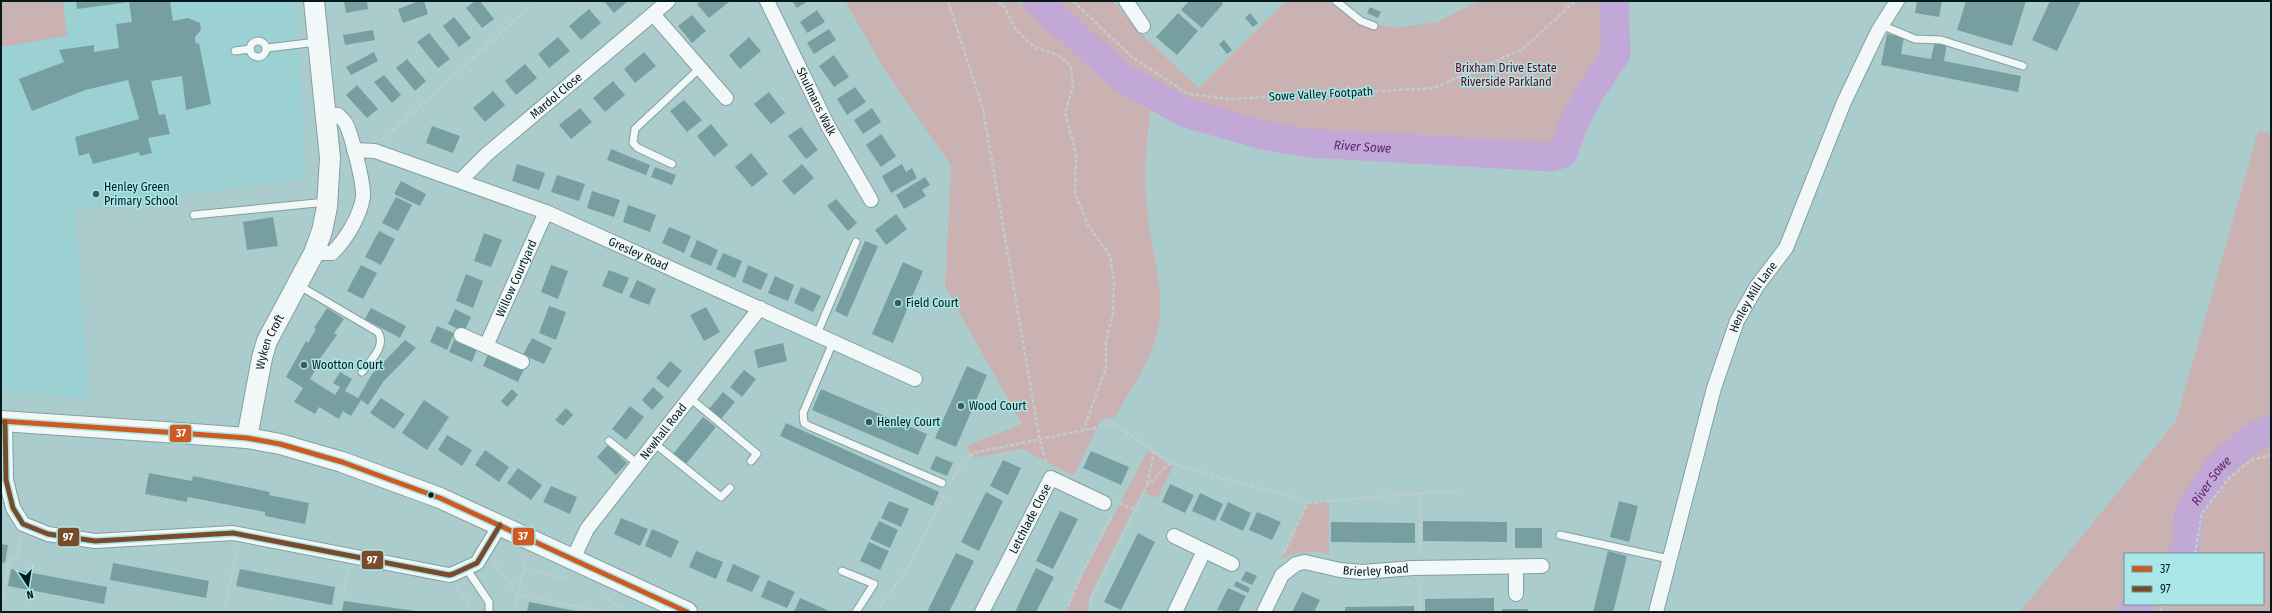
<svg xmlns="http://www.w3.org/2000/svg" width="2272" height="613" viewBox="0 0 2272 613" font-family="'Fira Sans Condensed',sans-serif">
	<style>
		.built { fill: #9bd1d2 }
		.green { fill: #cab2b3; fill-rule: evenodd }
		.lines { fill: none; stroke-linecap: round; stroke-linejoin: round }
		.river { stroke: #c1a8d6; stroke-width: 29 }
		.building { fill: #779fa1 }
		.lane-casing { stroke: #859fa0; stroke-width: 9 }
		.street-casing { stroke: #859fa0; stroke-width: 16 }
		.secondary-casing { stroke: #859fa0; stroke-width: 22 }
		.path { stroke: #c1cccc; stroke-width: 2.5; stroke-dasharray: 4 2; stroke-linecap: butt }
		.lane { stroke: #f2f7f8; stroke-width: 7 }
		.street { stroke: #f2f7f8; stroke-width: 14 }
		.secondary { stroke: #f2f7f8; stroke-width: 20 }
		.bus-1-casing { stroke: #aae7e8; stroke-width: 8 }
		.bus-2-casing { stroke: #aae7e8; stroke-width: 8 }
		.bus-1 { stroke: #ce5a21; stroke-width: 5 }
		.bus-2 { stroke: #7a4b2a; stroke-width: 5 }
		.poi-dot { fill: #3e5959; stroke: #aae7e8; stroke-width: 1.5 }
		.bus-dot { fill: #031b1b; stroke: #aae7e8; stroke-width: 1.5 }
		.labels { text-anchor: middle; stroke-width: 3; stroke-linejoin: round; paint-order: stroke }
		.park-label { font-size: 12px; fill: #6c001a; stroke: #aae7e8 }
		.street-label { font-size: 12px; fill: #031b1b; stroke: #aae7e8 }
		.poi-label { font-size: 12px; fill: #031b1b; stroke: #aae7e8; text-anchor: start }
		.water-label { font-size: 13px; font-style: italic; fill: #612471; stroke: #aae7e8 }
		.line-badge { stroke: #aae7e8; stroke-width: 1.5 }
		.badge-label { font-size: 11px; text-anchor: middle; font-weight: bold; fill: #fff }
	</style>
	<rect width="100%" height="100%" fill="#abcccd"/>
	<path class="built" d="M1,1H297L305,178L75,210L89,398L1,392Z"/>
	<g class="green">
		<path d="M1,1H63L67,36L1,47Z"/>
		<path d="M845,1H1017L1073,48L1097,65L1116,84L1151,106C1147,140 1143,172 1147,207C1150,250 1167,289 1157,333C1152,358 1128,395 1115,417L1101,419L1074,476L1022,449L973,458L966,446L1022,424L945,287L951,165L887,74Z"/>
		<path d="M1047,1H1113L1139,32L1199,88L1286,1H1342L1368,22L1394,28L1437,22L1479,1H1606L1610,38L1609,52L1575,99L1559,148L1551,152C1422,138 1273,159 1157,90C1116,66 1082,32 1047,1Z"/>
		<path d="M2258,131L2271,133V612H2020L2176,421ZM2125,554H2263V604H2125Z"/>
		<path d="M1148,450L1173,466L1158,498L1142,492L1089,597L1088,612H1066L1078,583Z"/>
		<path d="M1329,500V554C1311,549 1298,553 1281,559L1308,503Z"/>
	</g>
	<g class="lines">
		<g class="river">
			<path id="s1" d="M1037,1L1123,78L1186,113L1263,135L1308,143L1552,157L1563,153L1573,125L1589,94L1616,54L1614,1"/>
			<path id="s2" d="M2182,554L2186,548L2189,511L2218,468L2247,441L2271,428"/>
			<path d="M2131,612L2140,604"/>
		</g>
	</g>
	<g class="building">
		<path d="M76,1H170L173,21L188,18L200,23L201,30L195,37L196,44L199,43L211,104L186,110L182,76L151,81L159,115L165,114L170,134L148,138L152,153L140,156L139,152L93,164L89,153L79,156L75,137L139,119L128,80L85,90L32,111L19,79L64,62L59,50L94,45V52L119,48L116,24L132,22L129,2L77,9Z"/>
		<path d="M344,1H367L368,9L346,13Z"/>
		<path d="M419,1H424L428,14L403,23L398,9Z"/>
		<path d="M475,1H480L494,19L482,28L466,8Z"/>
		<path d="M604,1H628L614,13Z"/>
		<path d="M701,1H730L709,18L697,4Z"/>
		<path d="M792,1H808L797,8Z"/>
		<path d="M1189,1H1221L1223,4L1202,28L1181,10Z"/>
		<path d="M1917,1H1942L1939,17L1915,13Z"/>
		<path d="M1966,1H2026L2012,46L1957,30Z"/>
		<path d="M2050,1H2081L2057,51L2032,40Z"/>
		<path d="M1370,7L1381,12L1378,18L1367,13Z"/>
		<path d="M589,9L601,23L581,40L569,26Z"/>
		<path d="M817,10L825,22L807,33L800,22Z"/>
		<path d="M1178,13L1198,31L1177,55L1156,37Z"/>
		<path d="M1250,13L1258,23L1253,27L1245,18Z"/>
		<path d="M692,15L706,31L692,43L678,26Z"/>
		<path d="M454,17L471,38L459,47L443,26Z"/>
		<path d="M829,29L836,40L814,54L807,43Z"/>
		<path d="M373,30L375,40L345,45L343,35Z"/>
		<path d="M429,33L450,59L438,68L417,42Z"/>
		<path d="M1887,34L1904,37L1901,54L1931,59L1935,41L1947,43L1944,61L2021,76L2018,92L1881,65Z"/>
		<path d="M558,37L570,51L549,68L538,54Z"/>
		<path d="M749,37L761,51L740,69L729,55Z"/>
		<path d="M1224,40L1232,50L1227,54L1219,44Z"/>
		<path d="M374,52L378,61L351,75L346,67Z"/>
		<path d="M644,52L656,66L635,83L624,69Z"/>
		<path d="M834,55L849,77L834,87L819,66Z"/>
		<path d="M407,59L426,81L415,91L396,68Z"/>
		<path d="M525,64L537,78L516,95L505,81Z"/>
		<path d="M384,75L401,95L392,103L374,82Z"/>
		<path d="M613,81L625,95L605,112L593,98Z"/>
		<path d="M357,85L378,109L367,118L346,95Z"/>
		<path d="M855,87L866,102L847,115L837,99Z"/>
		<path d="M493,91L505,105L485,122L473,108Z"/>
		<path d="M769,92L785,113L771,124L754,104Z"/>
		<path d="M684,100L702,120L687,132L670,111Z"/>
		<path d="M580,108L592,122L571,139L559,125Z"/>
		<path d="M872,108L881,122L863,134L854,120Z"/>
		<path d="M711,124L728,145L714,157L697,136Z"/>
		<path d="M432,126L460,136L453,153L426,143Z"/>
		<path d="M801,127L818,150L806,159L788,136Z"/>
		<path d="M881,134L896,156L881,167L866,145Z"/>
		<path d="M611,149L650,165L646,175L607,160Z"/>
		<path d="M751,153L768,174L752,187L735,167Z"/>
		<path d="M517,164L545,173L539,190L512,181Z"/>
		<path d="M802,164L814,178L794,195L782,181Z"/>
		<path d="M902,164L906,172L912,168L917,178L891,193L882,176Z"/>
		<path d="M655,167L676,175L672,185L651,177Z"/>
		<path d="M557,175L585,184L579,201L551,192Z"/>
		<path d="M925,177L930,185L922,190L926,196L904,209L896,195Z"/>
		<path d="M401,181L426,194L420,206L394,194Z"/>
		<path d="M592,191L620,200L614,217L587,208Z"/>
		<path d="M396,197L412,205L398,231L382,223Z"/>
		<path d="M836,199L857,223L848,231L827,206Z"/>
		<path d="M628,205L656,215L650,232L623,222Z"/>
		<path d="M896,214L907,229L886,245L875,230Z"/>
		<path d="M273,217L278,246L247,250L243,222Z"/>
		<path d="M669,227L691,236L684,253L662,243Z"/>
		<path d="M379,231L395,239L381,265L365,257Z"/>
		<path d="M484,233L502,240L491,267L474,261Z"/>
		<path d="M697,240L718,250L711,266L690,257Z"/>
		<path d="M865,241L878,246L847,317L835,311Z"/>
		<path d="M723,253L742,261L735,278L716,269Z"/>
		<path d="M903,262L923,271L893,343L872,334Z"/>
		<path d="M361,265L377,273L363,299L347,291Z"/>
		<path d="M551,265L568,271L558,299L541,292Z"/>
		<path d="M748,265L768,274L761,290L742,282Z"/>
		<path d="M609,270L629,278L622,294L602,286Z"/>
		<path d="M466,274L483,281L473,308L456,301Z"/>
		<path d="M775,276L794,285L788,301L768,293Z"/>
		<path d="M637,280L656,289L649,305L629,297Z"/>
		<path d="M801,287L821,296L813,312L794,303Z"/>
		<path d="M549,306L566,312L556,340L539,333Z"/>
		<path d="M706,307L720,332L704,341L690,315Z"/>
		<path d="M327,308L344,319L334,333L337,335L314,367L316,369L310,379L335,395L340,387L333,383L340,372L352,379L345,391L358,398L372,374L405,340L416,348L383,382L368,405L361,400L351,416L343,411L339,419L319,407L315,414L294,402L303,388L286,377L306,341L308,343L316,329L314,328Z"/>
		<path d="M371,308L406,326L400,338L365,319Z"/>
		<path d="M455,309L471,317L464,332L448,324Z"/>
		<path d="M437,326L454,333L447,350L430,342Z"/>
		<path d="M532,338L552,348L544,364L523,355Z"/>
		<path d="M454,340L477,349L472,362L449,352Z"/>
		<path d="M783,343L787,361L758,368L754,350Z"/>
		<path d="M488,354L524,369L518,382L483,366Z"/>
		<path d="M670,361L682,371L668,388L656,378Z"/>
		<path d="M967,366L987,375L956,447L935,438Z"/>
		<path d="M744,370L756,379L742,397L730,387Z"/>
		<path d="M653,387L664,397L652,410L642,400Z"/>
		<path d="M512,389L518,395L507,407L501,401Z"/>
		<path d="M821,389L927,434L918,455L812,410Z"/>
		<path d="M723,392L735,402L721,419L709,409Z"/>
		<path d="M381,398L405,414L394,429L370,413Z"/>
		<path d="M424,400L449,417L427,450L402,433Z"/>
		<path d="M630,406L644,417L626,440L612,429Z"/>
		<path d="M566,408L573,415L563,426L555,420Z"/>
		<path d="M703,417L716,427L686,464L673,454Z"/>
		<path d="M786,423L939,492L933,506L780,436Z"/>
		<path d="M447,435L472,450L462,466L438,450Z"/>
		<path d="M608,445L627,463L616,475L597,457Z"/>
		<path d="M485,450L509,467L499,482L475,465Z"/>
		<path d="M1091,451L1129,467L1121,485L1083,468Z"/>
		<path d="M936,456L953,463L947,476L930,469Z"/>
		<path d="M1003,460L1021,468L1008,495L990,486Z"/>
		<path d="M518,468L542,485L531,500L507,483Z"/>
		<path d="M149,473L192,481L193,476L270,492L269,495L309,503L305,524L265,516V512L188,497L187,502L145,494Z"/>
		<path d="M1170,484L1194,495L1185,513L1162,502Z"/>
		<path d="M551,486L577,497L570,514L543,502Z"/>
		<path d="M986,492L1003,501L979,551L961,542Z"/>
		<path d="M1200,493L1223,504L1215,521L1192,511Z"/>
		<path d="M889,501L909,509L901,527L881,518Z"/>
		<path d="M1619,501L1638,506L1629,542L1610,537Z"/>
		<path d="M1228,502L1251,513L1243,531L1220,520Z"/>
		<path d="M1060,511L1078,519L1053,569L1036,561Z"/>
		<path d="M1257,512L1281,522L1272,540L1249,530Z"/>
		<path d="M621,518L648,529L640,546L614,534Z"/>
		<path d="M879,521L898,530L890,548L870,539Z"/>
		<path d="M1423,521L1507,522V542L1423,541Z"/>
		<path d="M1331,522L1415,523V543L1331,542Z"/>
		<rect x="1515" y="528" width="27" height="20"/>
		<path d="M652,529L679,541L671,558L645,546Z"/>
		<path d="M1138,533L1155,542L1121,610L1104,602Z"/>
		<path d="M869,542L889,551L880,570L860,561Z"/>
		<path d="M1,544L8,545L5,563L1,562Z"/>
		<path d="M696,551L723,562L716,579L689,567Z"/>
		<path d="M1608,551L1627,556L1615,605L1613,612H1593Z"/>
		<path d="M956,553L974,561L949,612H927Z"/>
		<path d="M113,563L209,581L206,598L110,580Z"/>
		<path d="M733,564L760,576L752,592L726,581Z"/>
		<path d="M1036,568L1054,577L1036,612H1015Z"/>
		<path d="M11,569L107,587L104,604L8,586Z"/>
		<path d="M240,569L335,587L332,605L236,586Z"/>
		<path d="M1246,571L1257,576L1252,585L1241,580Z"/>
		<path d="M768,580L795,592L787,608L761,597Z"/>
		<path d="M1236,581L1250,588L1248,593L1234,586Z"/>
		<path d="M1228,588L1246,596L1238,612L1217,610Z"/>
		<path d="M1302,592L1320,600L1314,612H1292Z"/>
		<path d="M800,598L827,610L826,612H794Z"/>
		<path d="M1494,598V612H1425V599Z"/>
		<path d="M344,601L416,611V612H342Z"/>
		<path d="M529,602L576,611V612H527Z"/>
		<path d="M1414,606V612H1345V607Z"/>
		<rect x="1502" y="609" width="26" height="3"/>
	</g>
	<g class="lines">
		<defs>
			<g id="lane">
				<path d="M1336,1L1361,21L1374,26"/>
				<path d="M1881,25L1915,39L1941,40L2023,66"/>
				<circle cx="258" cy="49" r="8"/>
				<path d="M267,48L317,42"/>
				<path d="M235,51L250,49"/>
				<path d="M672,164L638,148L633,143L635,129L700,68"/>
				<path d="M194,215L327,202"/>
				<path d="M298,285L378,332C387,346 370,361 362,372"/>
				<path d="M817,334L856,242"/>
				<path d="M833,342L803,413L804,423L809,426L942,483"/>
				<path d="M690,398L757,454L751,461"/>
				<path d="M609,441L638,464"/>
				<path d="M654,443L721,497L730,488"/>
				<path d="M1560,535L1669,559"/>
				<path d="M466,568L489,602V612"/>
				<path d="M842,571L874,584L856,612"/>
			</g>
			<g id="street">
				<path id="s3" d="M767,1L828,126L871,200"/>
				<path d="M1126,1L1143,26"/>
				<path d="M653,14L668,1"/>
				<path id="s4" d="M354,150L375,151L546,212L915,379"/>
				<path id="s5" d="M461,180L487,154L653,14L726,98"/>
				<path d="M314,253H332C346,240 360,216 363,197C364,184 352,136 346,124C344,120 341,118 338,115L326,114"/>
				<path d="M461,335L522,362"/>
				<path id="s6" d="M486,346L546,212"/>
				<path d="M5,422L6,480L13,508L23,524L48,534L95,541L233,533L449,575L453,574L477,563L500,525"/>
				<path d="M1174,536L1232,564"/>
				<path id="s7" d="M573,559L587,529L760,308"/>
				<path d="M1516,594V567"/>
				<path id="s8" d="M982,612L1051,478L1104,503"/>
				<path d="M1175,612L1204,551"/>
				<path id="s9" d="M1264,612L1282,575L1296,564L1305,562L1340,570L1362,572L1413,568L1542,566"/>
				<path id="s10" d="M1656,612L1714,388L1737,321L1757,286L1786,248L1844,102L1878,31L1897,1"/>
			</g>
			<g id="secondary">
				<path d="M1,421L179,433L247,438L280,444L342,462L440,498L687,612"/>
				<path id="s11" d="M247,438L262,358L267,341L314,253L322,231L327,207L330,158L314,1"/>
			</g>
		</defs>
		<use href="#lane" class="lane-casing"/>
		<use href="#street" class="street-casing"/>
		<use href="#secondary" class="secondary-casing"/>
		<g class="path">
			<path d="M948,1L983,109L1040,441L1047,464"/>
			<path d="M998,1L1005,8L1016,30L1034,47L1058,55L1071,66L1073,87L1065,113L1076,154L1075,193L1088,225L1110,256L1114,281L1113,313L1106,342V368L1084,428"/>
			<path d="M1073,1L1132,57L1188,94L1230,99L1434,88L1523,49L1575,1"/>
			<path d="M383,139L536,1"/>
			<path d="M952,480L959,469L973,453L1114,424L1170,463L1250,486L1299,498L1308,503L1421,493L1420,554"/>
			<path d="M1147,484L1154,451"/>
			<path d="M1421,493L1462,491"/>
			<path d="M1119,503L1135,510"/>
			<path d="M1284,553L1308,503"/>
			<path d="M2195,554L2202,513L2228,479L2251,460L2271,455"/>
			<path d="M494,562L517,594L605,612"/>
			<path d="M523,569L569,579"/>
			<path d="M1420,583V612"/>
			<path d="M457,588L470,608L469,612"/>
			<path d="M603,594L624,612"/>
			<path d="M343,595L348,570"/>
			<path d="M1,608L9,561L17,556L21,539"/>
			<path d="M224,612L238,548"/>
			<path d="M514,612L526,556"/>
			<path d="M876,612L905,573L945,494"/>
			<path d="M1066,612L1082,573L1112,516"/>
			<path d="M1090,612L1092,596L1147,486L1170,463"/>
			<path d="M2160,612L2164,604"/>
		</g>
		<use href="#lane" class="lane"/>
		<use href="#street" class="street"/>
		<use href="#secondary" class="secondary"/>
		<defs>
			<path id="bus-1" d="M1,421L179,433L247,438L280,444L342,462L440,498L687,612"/>
			<path id="bus-2" d="M5,422L6,480L13,508L23,524L48,534L95,541L233,533L449,575L453,574L477,563L500,525"/>
		</defs>
		<use href="#bus-1" class="bus-1-casing"/>
		<use href="#bus-2" class="bus-2-casing"/>
		<use href="#bus-1" class="bus-1"/>
		<use href="#bus-2" class="bus-2"/>
	</g>
	<g class="poi-dot">
		<circle cx="96" cy="194" r="4"/>
		<circle cx="898" cy="303" r="4"/>
		<circle cx="304" cy="365" r="4"/>
		<circle cx="961" cy="406" r="4"/>
		<circle cx="869" cy="422" r="4"/>
	</g>
	<circle class="bus-dot" cx="431" cy="495" r="3.5"/>
	<g class="labels">
		<g class="park-label">
			<text x="1506" y="72">Brixham Drive Estate<tspan x="1506" dy="14">Riverside Parkland</tspan></text>
		</g>
		<g class="street-label">
			<text transform="translate(1321 94) rotate(-3)" y="4">Sowe Valley Footpath</text>
			<text dy="4" stroke="none"><textPath href="#s5" startOffset="127">Mardol Close</textPath></text>
			<text dy="4" stroke="none"><textPath href="#s3" startOffset="112">Shulmans Walk</textPath></text>
			<text dy="4" stroke="none"><textPath href="#s4" startOffset="304">Gresley Road</textPath></text>
			<text dy="4" stroke="none"><textPath href="#s6" startOffset="74">Willow Courtyard</textPath></text>
			<text dy="4" stroke="none"><textPath href="#s10" startOffset="331">Henley Mill Lane</textPath></text>
			<text dy="4" stroke="none"><textPath href="#s11" startOffset="99">Wyken Croft</textPath></text>
			<text dy="4" stroke="none"><textPath href="#s7" startOffset="157">Newhall Road</textPath></text>
			<text dy="4" stroke="none"><textPath href="#s8" startOffset="105">Letchlade Close</textPath></text>
			<text dy="4" stroke="none"><textPath href="#s9" startOffset="140">Brierley Road</textPath></text>
		</g>
		<g class="poi-label">
			<text x="104" y="191">Henley Green<tspan x="104" dy="14">Primary School</tspan></text>
			<text x="906" y="307">Field Court</text>
			<text x="312" y="369">Wootton Court</text>
			<text x="969" y="410">Wood Court</text>
			<text x="877" y="426">Henley Court</text>
		</g>
		<g class="water-label">
			<text dy="5" stroke="none"><textPath href="#s1" startOffset="368">River Sowe</textPath></text>
			<text dy="5" stroke="none"><textPath href="#s2" startOffset="82">River Sowe</textPath></text>
		</g>
	</g>
	<g class="line-badge">
		<rect x="169" y="424" width="23" height="19" rx="4" fill="#ce5a21"/>
		<rect x="512" y="527" width="23" height="19" rx="4" fill="#ce5a21"/>
		<rect x="57" y="527" width="23" height="20" rx="4" fill="#7a4b2a"/>
		<rect x="361" y="550" width="23" height="20" rx="4" fill="#7a4b2a"/>
	</g>
	<g class="badge-label">
		<text x="181" y="437">37</text>
		<text x="523" y="540">37</text>
		<text x="68" y="541">97</text>
		<text x="372" y="564">97</text>
	</g>
	<rect width="2272" height="613" fill="none" stroke="#031b1b" stroke-width="4"/>
	<rect x="2124" y="553" width="140" height="52" fill="#aae7e8" stroke="#679596"/>
	<rect x="2132" y="566" width="20" height="6" fill="#ce5a21" stroke="#679596"/>
	<text x="2160" y="573" font-size="12" fill="#031b1b">37</text>
	<rect x="2132" y="586" width="20" height="6" fill="#7a4b2a" stroke="#679596"/>
	<text x="2160" y="593" font-size="12" fill="#031b1b">97</text>
	<g transform="translate(28 585) rotate(168)" stroke="#aae7e8" stroke-width="3" paint-order="stroke">
	<path d="M0-3L7 15L0 10L-7 15Z" fill="#031b1b"/>
	<text y="-6" font-size="11" font-weight="bold" text-anchor="middle" fill="#031b1b">N</text>
	</g>
</svg>
